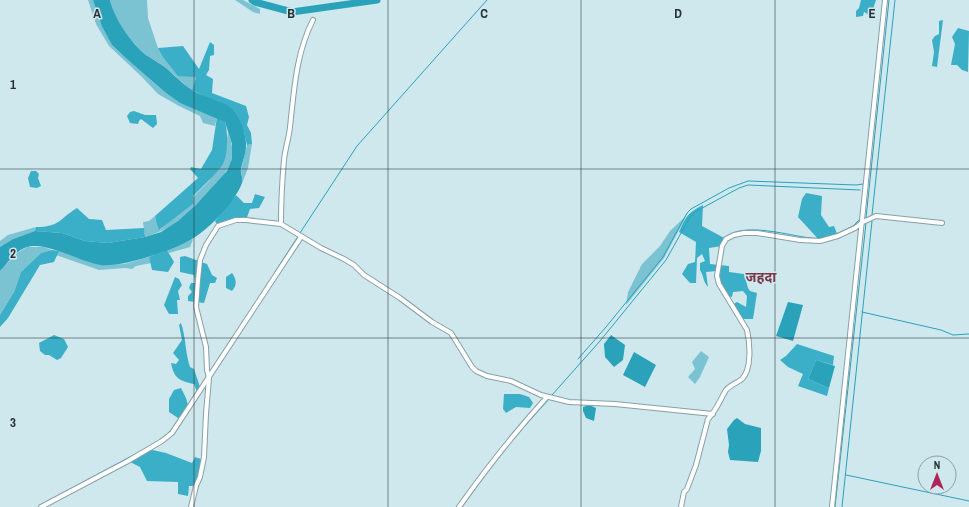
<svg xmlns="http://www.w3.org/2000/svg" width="969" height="507" viewBox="0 0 969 507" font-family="'Archivo Narrow','Noto Sans Devanagari',sans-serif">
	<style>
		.green { fill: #7bc2d3 }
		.forest { fill: #3bafc7 }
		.water { fill: #2aa2ba }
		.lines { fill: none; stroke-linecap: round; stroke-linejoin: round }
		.stream { stroke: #2aa2ba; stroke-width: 1 }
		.river { stroke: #2aa2ba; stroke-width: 7 }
		.minor-casing { stroke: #88a0a6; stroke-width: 6 }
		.minor { stroke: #fff; stroke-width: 4 }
		.grid { fill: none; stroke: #273133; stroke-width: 1; stroke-opacity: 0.55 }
		.labels { text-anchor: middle; stroke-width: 3; stroke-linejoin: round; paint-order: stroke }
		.quarter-label { font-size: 14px; font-weight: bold; fill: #7b3549; stroke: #cee8ee }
		.grid-label { font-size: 13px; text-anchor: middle; font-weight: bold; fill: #273133; stroke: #cee8ee; stroke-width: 3; stroke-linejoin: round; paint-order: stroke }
	</style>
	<rect width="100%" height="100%" fill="#cee8ee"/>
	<g class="green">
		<path d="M88,0H93L112,45L129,61L166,93L180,103L217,117L215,126L203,123L200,116L179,106L158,94L142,77L109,46L96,24Z"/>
		<path d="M110,0H147L148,18L158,48L196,77L192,90C182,83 175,75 166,68C160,62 151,59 145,54C130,41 114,19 110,0Z"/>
		<path d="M235,0H243L260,9V14L253,12Z"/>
		<path d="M228,132C231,141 234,150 232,159C229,175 192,211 178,221C168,229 157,233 145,237L143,222L149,221L155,216L156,221L160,230L209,181L224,162Z"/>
		<path d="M252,144L248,168L243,181L241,171L247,145Z"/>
		<path d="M687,215L664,258L626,305L628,292L642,264L660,246L670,231Z"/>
		<path d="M36,227L35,231L13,239L0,247V241L8,235Z"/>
		<path d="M193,239L190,247L169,253L167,250Z"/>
		<path d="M27,247H44L52,250L41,253L21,272L14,292L0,315V271L17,253Z"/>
		<path d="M59,251L100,265L124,264L149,257L151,263L136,266L132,269L125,268L99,270L56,255Z"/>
		<path d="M701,351L709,357L700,377L695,384L688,377L695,369L692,362Z"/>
	</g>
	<g class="forest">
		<path d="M861,0H876L871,16L864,12L863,16L856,17V11L859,8Z"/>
		<path d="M943,20L937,67L932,66L934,52L932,40L935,36L939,34V21Z"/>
		<path d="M958,28L969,31L968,72L962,70L957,65H951L955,44L952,37Z"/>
		<path d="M210,42L214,45V55L210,56L209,70L206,75L213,79L212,93L246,106L249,117L247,125L251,133L252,144L247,145L244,132L205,97L192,90L196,77L178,76L163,57L158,48L183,46L199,69Z"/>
		<path d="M134,111L145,115H156L157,124L153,128L141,119L139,121L138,124L130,123L127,116L130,112Z"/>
		<path d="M217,117L225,122C228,131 228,153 224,162C219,172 201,188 193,196L194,203L159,230L156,221L155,216L198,178L190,169L191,167L201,169L212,150Z"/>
		<path d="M31,171H36L39,174L38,178L41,186L37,188L30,187L28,178Z"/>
		<path d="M806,193L822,196L821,215L829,227L834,226L838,236L820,241L798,217L802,199Z"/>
		<path d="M255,194L265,197L259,208L250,209L246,220H235L218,226L215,221L236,195L244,203H252Z"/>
		<path d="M703,205L702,226L726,239L722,246L709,248L710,264L729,266V272L744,274L748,288L750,291L757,293L753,319H741L732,305L737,302L746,307L747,296L743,291L733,292L732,297L726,296L719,284L717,271L706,272L708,287C703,282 704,276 700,270V263L705,261L702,254L697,258L696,283H690L682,274L688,264L695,262L696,242L679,232C686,217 687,213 703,205Z"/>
		<path d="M77,208L89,219L102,220L106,230L144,228L145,237L108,243L85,241L62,233L35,231L36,227C60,227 59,219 77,208Z"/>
		<path d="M52,250L59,251L54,262L40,265L8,318L0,327V315L14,292L21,272L41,253Z"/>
		<path d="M167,250L174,262L168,272L152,270L149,257Z"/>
		<path d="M185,256L207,264L212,275L217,278L215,283H210L204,303L188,301V296L192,292L189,288L191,283H195L194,275L180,272V257Z"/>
		<path d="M232,273C237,280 237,285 232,291L226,288V277Z"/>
		<path d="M175,277L179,279L182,285L178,291L180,300H177L178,314H169L164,305Z"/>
		<path d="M181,323C186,337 185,352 190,367L194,369L201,390L198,395L194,384C179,381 174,378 171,363L176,364L179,360L173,353L182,340L179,325Z"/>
		<path d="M54,335L64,339L68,347L61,358L57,360L49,355H45L40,351L39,343Z"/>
		<path d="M797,344L834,356L833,365L816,360L808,379L829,388L827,396L798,386L803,374L788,367L780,360L786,356Z"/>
		<path d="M181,388L186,398L189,409L181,420L169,412V399L174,390Z"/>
		<path d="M504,394H520L529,397L533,403L530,408L516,407L506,413L503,409Z"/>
		<path d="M148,449L166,453L192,463L195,457L204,460L196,486H189L188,496L178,494V482L147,481L140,467L128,461Z"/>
	</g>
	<g class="water">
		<path d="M93,0H110C114,18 131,43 146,55C152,59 160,63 166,68C176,77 185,86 197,93C205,97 224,102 230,107C238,114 243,126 245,136C248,150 244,156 241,169C240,174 244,179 242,183C235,202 209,229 192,239C174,250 121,268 100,265C81,262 46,241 27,247C16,250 8,263 0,271V247L13,239L35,231L62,233L85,241L108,243L145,237L161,232L178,221L196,205L227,171L232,159V144L225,122L180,103L166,93L129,61L112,45L102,26Z"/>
		<path d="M788,302L803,305L793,341L776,336Z"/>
		<path d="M611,335L625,345L623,360L614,367L605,357L604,344Z"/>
		<path d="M634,352L656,365L645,387L623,375Z"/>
		<path d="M816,360L835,366L829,388L808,379Z"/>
		<path d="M589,405L596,408L594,421L586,418L583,411V407Z"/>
		<path d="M737,418L745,424L761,428V451L758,462L730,460L728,452L729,445L727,429L734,420Z"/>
	</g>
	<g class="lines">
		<g class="stream">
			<path d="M872,215L895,0"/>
			<path d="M866,218L889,0"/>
			<path d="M300,233L357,146L487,0"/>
			<path d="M832,236L853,226L860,219"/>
			<path d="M719,247C729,216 788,236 811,238C817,239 821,238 827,237"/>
			<path d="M275,272L297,238"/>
			<path d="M862,312L941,330L953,335L969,334"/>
			<path d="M578,359L606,327L663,257L687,213L691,209L729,188L748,181L856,185L863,184"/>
			<path d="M552,395L600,341L666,260L690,217L695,212L739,188L748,185L860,190"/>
			<path d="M513,439L549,399"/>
			<path d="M846,475L969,501"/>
			<path d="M63,493L154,444L166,435L173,428"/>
			<path d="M462,507L483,478"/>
			<path d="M835,507L866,223"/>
			<path d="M842,507L872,221"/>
		</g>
		<path class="river" d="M252,0L255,2L292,12L377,0"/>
		<defs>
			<g id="minor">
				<path d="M281,224C281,203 282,182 284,160C285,149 289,138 290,127C294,91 296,53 313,20"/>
				<path d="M41,507L128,461L162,441L172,433L301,237"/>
				<path d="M191,507L196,486L200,477L204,457L206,414L209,378L207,370L206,347L196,307L198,280L200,260L206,245L218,226L236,220H246L281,224L321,248L344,259L354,265L364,275L400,298L432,322L451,333L472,367L476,371L487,376L511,381L541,395L569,402L615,404L713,414"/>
				<path d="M459,507C486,469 515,432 547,397"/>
				<path d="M681,507L684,492L687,489L696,465L708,419C716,411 720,400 726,390C730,385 737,383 742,379C752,369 750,343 747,330L719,284L717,276L722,246L726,239L734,235L744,233H757L800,240L820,241L838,236L855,228L863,222L876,216L942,223"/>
				<path d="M832,507L885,0"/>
			</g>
		</defs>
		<use href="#minor" class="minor-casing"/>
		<use href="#minor" class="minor"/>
	</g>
	<path class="grid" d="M194,0V507M388,0V507M581,0V507M775,0V507M0,169H969M0,338H969"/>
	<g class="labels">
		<g class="quarter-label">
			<text x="761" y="282">जहदा</text>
		</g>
	</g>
	<g class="grid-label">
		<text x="97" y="18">A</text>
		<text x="291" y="18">B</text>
		<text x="484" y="18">C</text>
		<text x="678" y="18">D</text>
		<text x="872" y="18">E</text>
		<text x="13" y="89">1</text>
		<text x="13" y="258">2</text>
		<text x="13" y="427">3</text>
	</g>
	<g transform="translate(937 475)"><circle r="19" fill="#cee8ee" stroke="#8b9fa3"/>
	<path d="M0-3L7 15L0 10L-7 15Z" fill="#b12258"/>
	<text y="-6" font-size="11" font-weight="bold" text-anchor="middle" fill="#273133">N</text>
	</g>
</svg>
